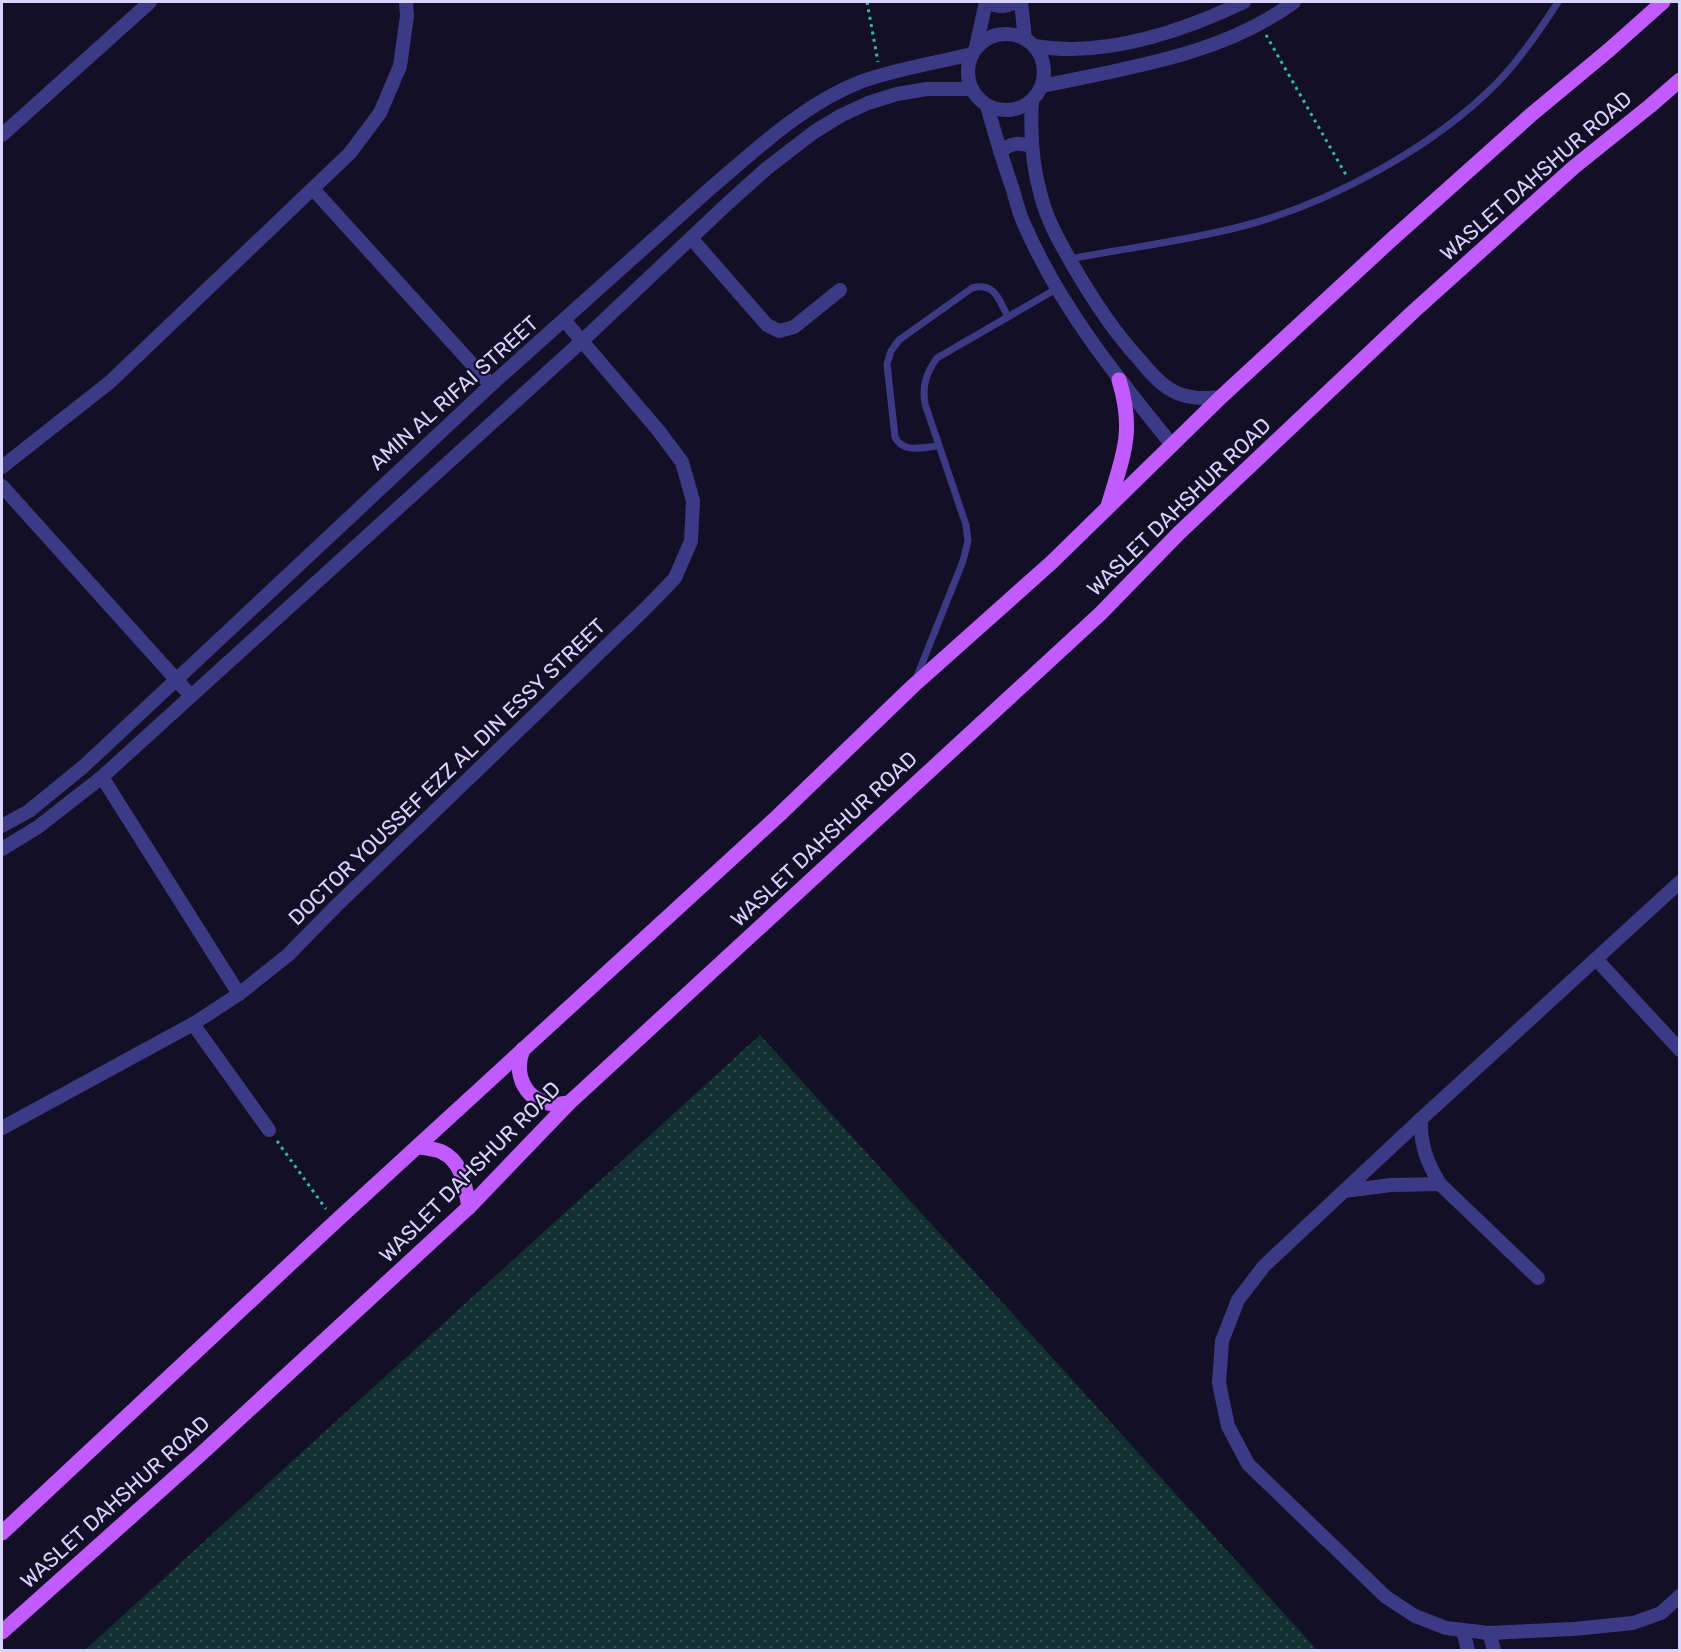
<svg xmlns="http://www.w3.org/2000/svg" width="1681" height="1652" viewBox="0 0 1681 1652" font-family="Rubik,sans-serif">
	<style>
		.grass { fill: url(#grass-dots) }
		.lines { fill: none; stroke-linecap: round; stroke-linejoin: round }
		.path { stroke: #2fb8b0; stroke-width: 3; stroke-dasharray: 3 4.5; stroke-linecap: butt }
		.lane { stroke: #3d3a85; stroke-width: 7 }
		.street { stroke: #3d3a85; stroke-width: 14 }
		.primary { stroke: #c25bff; stroke-width: 15 }
		.labels { text-anchor: middle; stroke-width: 4.5; stroke-linejoin: round; paint-order: stroke }
		.street-label { font-size: 21px; fill: #d9d4ff; stroke: #130f26 }
	</style>
	<defs>
		<pattern id="grass-dots" width="8" height="8" patternUnits="userSpaceOnUse" patternTransform="scale(1.5)"><rect width="8" height="8" fill="#12302f"/><path d="M2 2h.1M6 6h.1" fill="none" stroke="#344d4e" stroke-width="1.8" stroke-linecap="round"/></pattern>
	</defs>
	<rect width="100%" height="100%" fill="#130f26"/>
	<path class="grass" d="M760,1035L1317,1650H85Z"/>
	<g class="lines">
		<g class="path">
			<path d="M867,2L878,62"/>
			<path d="M1266,35L1346,175"/>
			<path d="M277,1141L326,1209"/>
		</g>
		<g class="lane">
			<path d="M1069,259C1127,248 1186,241 1243,226C1331,203 1434,147 1498,82C1521,58 1540,30 1558,2"/>
			<path d="M939,446C924,447 903,454 895,437L887,364L891,351L899,340L972,288C995,282 999,300 1008,317"/>
			<path d="M917,676L963,561L968,541L966,525L925,404C922,386 926,373 937,358L1058,288"/>
		</g>
		<g class="street">
			<path d="M986,2C997,7 1005,8 1015,2"/>
			<path d="M1021,2L1025,39"/>
			<circle cx="1006" cy="72" r="38"/>
			<path d="M1034,46C1104,58 1181,32 1244,2"/>
			<path d="M976,47L986,2"/>
			<path d="M1042,86C1128,68 1222,55 1294,2"/>
			<path d="M1032,101C1030,133 1032,165 1041,196C1047,220 1059,241 1071,262C1091,297 1112,330 1139,359C1148,370 1157,381 1168,388C1184,399 1203,399 1221,397"/>
			<path d="M987,106C995,134 1003,162 1013,190C1016,201 1019,213 1024,224C1060,307 1116,376 1172,445"/>
			<path d="M2,135L150,2"/>
			<path d="M1000,152C1010,143 1019,142 1031,146"/>
			<path d="M313,189L491,385"/>
			<path d="M691,238L767,325L779,331L794,327L840,290"/>
			<path d="M2,467L110,382L350,153L380,113L400,66L407,16L406,2"/>
			<path d="M2,486L191,696"/>
			<path d="M102,777L239,994"/>
			<path d="M2,826L29,811L84,766L491,385L713,186C758,148 804,104 860,82C895,69 936,63 972,54"/>
			<path d="M2,849L38,827L102,777L582,341L727,204L766,169L814,132L840,116L868,103L897,94L927,89H971"/>
			<path d="M1680,882L1421,1119L1264,1266L1238,1300L1222,1341L1219,1383L1228,1426L1248,1464L1386,1597L1415,1616L1446,1628L1489,1633L1574,1629L1633,1623L1661,1613L1680,1596"/>
			<path d="M1596,959L1680,1050"/>
			<path d="M193,1024L269,1130"/>
			<path d="M1421,1119C1420,1144 1427,1163 1440,1184L1538,1278"/>
			<path d="M2,1128L193,1024L239,994L288,955L335,907L647,607L675,578L691,541L693,501L682,462L658,430L564,320"/>
			<path d="M1344,1191L1391,1185L1440,1184"/>
			<path d="M1463,1631L1468,1650"/>
			<path d="M1489,1633L1494,1650"/>
		</g>
		<g class="primary">
			<path d="M1108,506C1123,456 1135,432 1119,380"/>
			<path d="M523,1049C513,1075 525,1102 555,1104C559,1105 564,1103 569,1103"/>
			<path d="M419,1147C426,1148 436,1149 442,1152C463,1162 465,1187 469,1207"/>
			<path d="M2,1533L335,1222L778,816L913,686L1052,562L1221,397L1391,240L1532,114L1609,50L1663,2"/>
			<path d="M2,1632L200,1455L469,1207L569,1103L1100,614L1179,533L1414,311L1574,167L1650,106L1680,80"/>
		</g>
	</g>
	<g class="labels">
		<g class="street-label">
			<text transform="translate(1536 176) rotate(-41)" y="7">WASLET DAHSHUR ROAD</text>
			<text transform="translate(454 393) rotate(-42)" y="7">AMIN AL RIFAI STREET</text>
			<text transform="translate(1179 507) rotate(-44)" y="7">WASLET DAHSHUR ROAD</text>
			<text transform="translate(447 772) rotate(-44)" y="7">DOCTOR YOUSSEF EZZ AL DIN ESSY STREET</text>
			<text transform="translate(824 839) rotate(-43)" y="7">WASLET DAHSHUR ROAD</text>
			<text transform="translate(470 1172) rotate(-45)" y="7">WASLET DAHSHUR ROAD</text>
			<text transform="translate(115 1502) rotate(-42)" y="7">WASLET DAHSHUR ROAD</text>
		</g>
	</g>
	<rect width="1681" height="1652" fill="none" stroke="#d9d4ff" stroke-width="6"/>
</svg>
